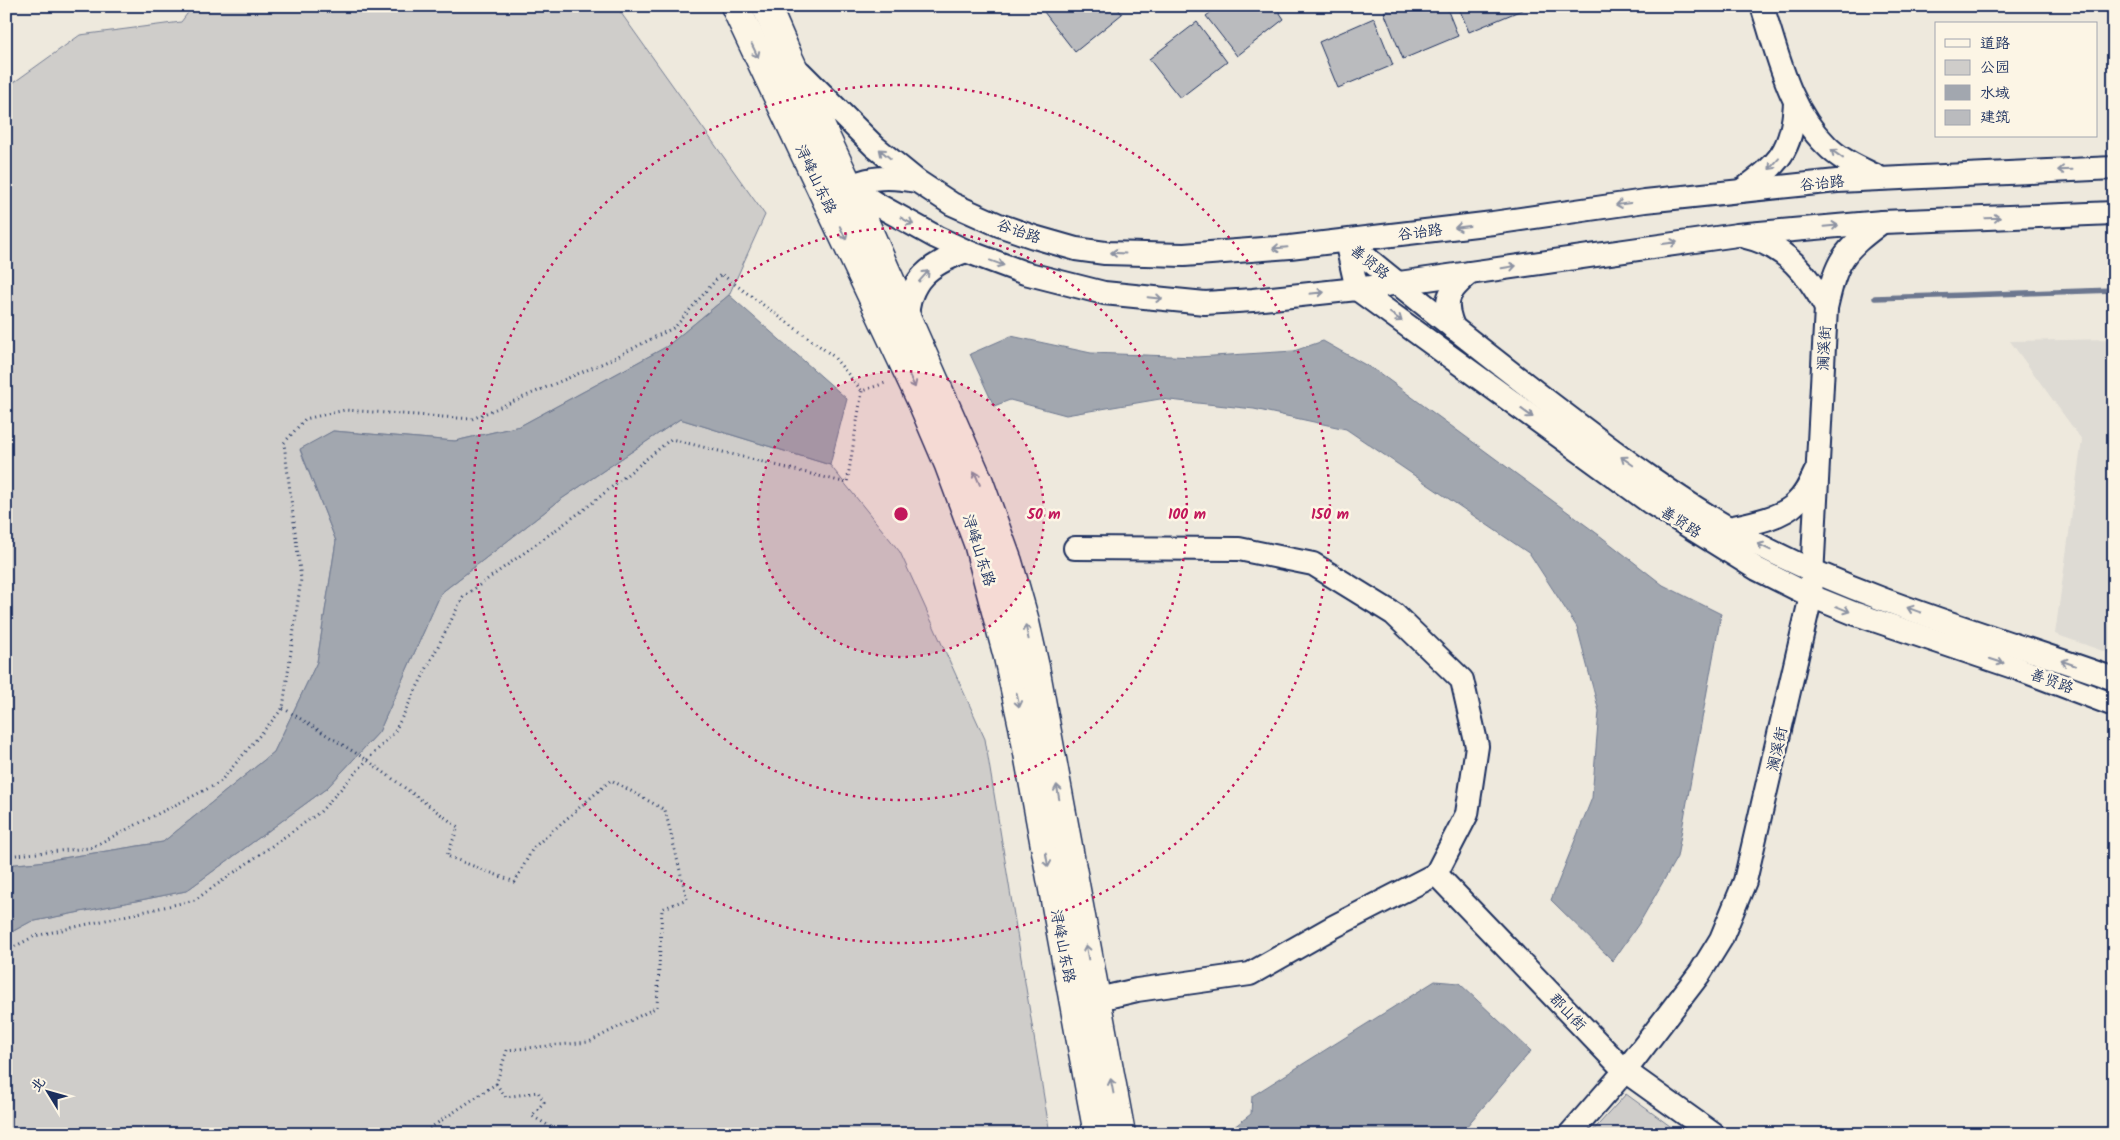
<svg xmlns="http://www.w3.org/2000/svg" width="2120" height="1140" viewBox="0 0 2120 1140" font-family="Kalam,'LXGW WenKai TC',sans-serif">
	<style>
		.built { fill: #dedbd4 }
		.green { fill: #cfcdca; stroke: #757e94 }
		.water { fill: #a2a7af; stroke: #6c778f }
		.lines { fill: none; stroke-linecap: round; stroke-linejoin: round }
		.stream { stroke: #6c778f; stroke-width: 5.5 }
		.building { fill: #babbbe; stroke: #1b2f5e }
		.minor-casing { stroke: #1b2f5e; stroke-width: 26 }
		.major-casing { stroke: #1b2f5e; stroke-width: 31 }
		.path { stroke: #1b2f5e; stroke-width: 3; stroke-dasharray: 1 4; stroke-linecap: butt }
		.minor { stroke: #fcf5e5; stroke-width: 22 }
		.major { stroke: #fcf5e5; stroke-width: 28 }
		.oneway { stroke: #8c92a2 }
		.ring { fill: none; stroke: #c2185b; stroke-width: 2.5; stroke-dasharray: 2.5 5 }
		.labels { text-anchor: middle; stroke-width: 5; stroke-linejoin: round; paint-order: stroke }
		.street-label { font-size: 15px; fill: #1b2f5e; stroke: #fcf5e5 }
		.centre { fill: #c2185b; stroke: #fcf5e5; stroke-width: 2.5 }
		.ring-label { font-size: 15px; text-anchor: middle; font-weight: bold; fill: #c2185b; stroke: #fcf5e5; stroke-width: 5; stroke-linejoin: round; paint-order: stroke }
	</style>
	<rect width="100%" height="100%" fill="#eee9dd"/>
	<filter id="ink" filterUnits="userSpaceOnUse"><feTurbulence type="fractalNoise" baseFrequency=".02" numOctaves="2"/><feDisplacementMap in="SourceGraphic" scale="10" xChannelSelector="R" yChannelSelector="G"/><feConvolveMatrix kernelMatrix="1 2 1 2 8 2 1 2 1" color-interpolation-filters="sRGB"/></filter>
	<g filter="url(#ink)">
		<path class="built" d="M2114,339V655L2055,634L2082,440L2010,341Z"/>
		<g class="green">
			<path d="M193,6H616L765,215L729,295L666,347L520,426L455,441L333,431L300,450L336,541L317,662L274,752L163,842L38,862L6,865V88L80,35L181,22Z"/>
			<path d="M680,419L830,465L900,552L985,739L1050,1134H6V935L30,922L186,891L327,788L379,732L441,593L560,500Z"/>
			<path d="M1626,1094L1681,1134H1590Z"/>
		</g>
		<g class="water">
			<path d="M729,295L847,399L830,465L680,419L560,500L441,593L379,732L327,788L186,891L30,922L6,935V865L38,862L163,842L274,752L317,662L336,541L300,449L333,431L455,441L520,426L666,347Z"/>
			<path d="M1011,336L1091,353L1197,357L1294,351L1323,341L1378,372L1599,535L1663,585L1721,614L1677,857L1640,922L1613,961L1551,900L1592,798L1599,711L1577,627L1530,554L1346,429L1254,409L1160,399L1066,415L1010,400L994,406L970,354Z"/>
			<path d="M1435,981L1459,983L1531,1051L1460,1134H1225L1251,1114L1252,1096Z"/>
		</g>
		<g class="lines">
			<path class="stream" d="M1875,298L2114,290"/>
		</g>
		<g class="building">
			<path d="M1051,6H1116L1122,14L1075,52L1044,12Z"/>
			<path d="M1219,6H1275L1284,19L1237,56L1206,16Z"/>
			<path d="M1398,6H1446L1458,36L1403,59L1384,12Z"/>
			<path d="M1458,6H1523L1524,9L1469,32Z"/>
			<path d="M1374,18L1393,65L1338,88L1319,42Z"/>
			<path d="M1197,22L1227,62L1180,98L1149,59Z"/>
		</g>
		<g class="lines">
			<defs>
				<g id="minor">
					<path d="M1762,6C1778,54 1788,108 1826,145C1840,160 1860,168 1878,177"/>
					<path d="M800,72L874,146L917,181L952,204L999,225L1034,237L1076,249L1105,253L1184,255L1290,247L1493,223L1645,201L1837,181L2114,168"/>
					<path d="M844,183L878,205L936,237L966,251L1025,273L1104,293L1205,303L1253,300L1357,289L1737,235L1882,222L2114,213"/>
					<path d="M1741,191C1779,163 1792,152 1795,103"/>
					<path d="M842,193C862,175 891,176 916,181"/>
					<path d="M1746,237C1785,246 1808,274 1826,308"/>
					<path d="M1346,241L1357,289L1651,503L1757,569L1811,596L1853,613L2016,668L2114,705"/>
					<path d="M1346,241C1412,296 1479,348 1546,400C1614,452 1682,504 1757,544C1870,603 1995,636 2114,679"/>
					<path d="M907,320C908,280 930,264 966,251"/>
					<path d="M1454,329C1442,301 1447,292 1470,273"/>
					<path d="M1729,528C1748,524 1782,518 1796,503C1805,495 1810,484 1815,473"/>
					<path d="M1075,548L1239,549L1313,564L1394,614L1462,680L1477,746L1467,814L1436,874L1333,927L1250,974L1137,990L1081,1003"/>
					<path d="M1436,874L1625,1071L1713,1134"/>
					<path d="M1570,1134L1625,1071L1700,973L1721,939L1745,881L1811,596L1826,308C1837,259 1842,252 1882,222"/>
				</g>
				<g id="major">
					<path d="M735,6L922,402L949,465L978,543L1008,657L1023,726L1098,1134"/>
					<path d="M766,6L789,59L849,187L979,482L1008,562L1024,618L1035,667L1121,1134"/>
				</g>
			</defs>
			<use href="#minor" class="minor-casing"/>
			<use href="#major" class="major-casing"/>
			<g class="path">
				<path d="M283,708L367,760L458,827L447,856L515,882L533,848L611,780L665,810L687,899L662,909L657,1007L589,1042L507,1050L496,1084"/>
				<path d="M6,856L90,848L219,783L283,708L301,579L284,443L305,419L345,410L472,419L608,361L675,327L721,274L833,356L862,391L888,382"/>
				<path d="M6,951L35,936L195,900L320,812L367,760L394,733L463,597L586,508L671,439L847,483L862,391"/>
				<path d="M421,1134L496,1084L506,1097L538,1092L544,1102L532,1116L563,1134"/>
			</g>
			<use href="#minor" class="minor"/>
			<use href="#major" class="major"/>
		</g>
		<defs><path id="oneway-shaft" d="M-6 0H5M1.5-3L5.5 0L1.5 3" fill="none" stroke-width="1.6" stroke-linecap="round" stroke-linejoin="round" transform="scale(1.25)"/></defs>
		<g class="oneway">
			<use href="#oneway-shaft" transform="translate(755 51) rotate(65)"/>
			<use href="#oneway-shaft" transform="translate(885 154) rotate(-140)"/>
			<use href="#oneway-shaft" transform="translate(1837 154) rotate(-144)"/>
			<use href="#oneway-shaft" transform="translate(1774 164) rotate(132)"/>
			<use href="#oneway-shaft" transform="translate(2065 170) rotate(178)"/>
			<use href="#oneway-shaft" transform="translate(1623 204) rotate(172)"/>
			<use href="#oneway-shaft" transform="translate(1993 218) rotate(-2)"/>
			<use href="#oneway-shaft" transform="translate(907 221) rotate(29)"/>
			<use href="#oneway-shaft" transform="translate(1831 226) rotate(-5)"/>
			<use href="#oneway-shaft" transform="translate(1462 227) rotate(173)"/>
			<use href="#oneway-shaft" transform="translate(843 233) rotate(65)"/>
			<use href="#oneway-shaft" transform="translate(1670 243) rotate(-7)"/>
			<use href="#oneway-shaft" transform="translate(1280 248) rotate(175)"/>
			<use href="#oneway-shaft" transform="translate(1118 253) rotate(-177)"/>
			<use href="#oneway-shaft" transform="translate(997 263) rotate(20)"/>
			<use href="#oneway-shaft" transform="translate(1509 267) rotate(-9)"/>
			<use href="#oneway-shaft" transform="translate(924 276) rotate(-48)"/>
			<use href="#oneway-shaft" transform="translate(1317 293) rotate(-6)"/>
			<use href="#oneway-shaft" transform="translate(1155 298) rotate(6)"/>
			<use href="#oneway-shaft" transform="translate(1396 317) rotate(36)"/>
			<use href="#oneway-shaft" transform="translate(912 381) rotate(65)"/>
			<use href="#oneway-shaft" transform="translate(1527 413) rotate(36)"/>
			<use href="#oneway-shaft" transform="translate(1627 461) rotate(-145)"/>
			<use href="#oneway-shaft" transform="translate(977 478) rotate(-113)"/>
			<use href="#oneway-shaft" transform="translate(1764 547) rotate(-154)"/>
			<use href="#oneway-shaft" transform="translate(1843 609) rotate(22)"/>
			<use href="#oneway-shaft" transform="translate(1914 610) rotate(-160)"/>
			<use href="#oneway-shaft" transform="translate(1027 632) rotate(-102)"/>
			<use href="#oneway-shaft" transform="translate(1997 661) rotate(18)"/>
			<use href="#oneway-shaft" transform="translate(2068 663) rotate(-161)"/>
			<use href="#oneway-shaft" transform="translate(1018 700) rotate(78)"/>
			<use href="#oneway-shaft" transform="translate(1058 792) rotate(-100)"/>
			<use href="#oneway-shaft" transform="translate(1047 860) rotate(80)"/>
			<use href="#oneway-shaft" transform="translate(1087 952) rotate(-100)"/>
			<use href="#oneway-shaft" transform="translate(1112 1086) rotate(-101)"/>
		</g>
	</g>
	<circle cx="901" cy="514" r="143" fill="#c2185b" fill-opacity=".12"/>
	<g class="ring">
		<circle cx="901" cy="514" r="143"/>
		<circle cx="901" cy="514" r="286"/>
		<circle cx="901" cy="514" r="429"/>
	</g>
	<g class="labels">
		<g class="street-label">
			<text transform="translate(816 179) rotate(64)" y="5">浔峰山东路</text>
			<text transform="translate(1822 183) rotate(-6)" y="5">谷诒路</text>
			<text transform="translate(1019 231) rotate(19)" y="5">谷诒路</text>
			<text transform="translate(1420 232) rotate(-7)" y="5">谷诒路</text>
			<text transform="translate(1370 262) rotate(39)" y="5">善贤路</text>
			<text transform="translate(1824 348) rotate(-87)" y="5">澜溪街</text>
			<text transform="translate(1681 522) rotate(33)" y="5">善贤路</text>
			<text transform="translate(979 550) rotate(72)" y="5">浔峰山东路</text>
			<text transform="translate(2052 681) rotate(20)" y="5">善贤路</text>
			<text transform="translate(1777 749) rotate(-77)" y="5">澜溪街</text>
			<text transform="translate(1063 946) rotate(79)" y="5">浔峰山东路</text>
			<text transform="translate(1568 1012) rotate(46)" y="5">郡山街</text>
		</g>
	</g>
	<circle cx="901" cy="514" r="8" class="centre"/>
	<g class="ring-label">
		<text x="1044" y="519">50 m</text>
		<text x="1187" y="519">100 m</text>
		<text x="1330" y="519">150 m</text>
	</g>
	<rect width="2120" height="1140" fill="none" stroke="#fcf5e5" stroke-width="25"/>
	<rect x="12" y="12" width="2095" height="1115" fill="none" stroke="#1b2f5e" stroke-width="2" filter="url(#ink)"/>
	<rect x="1935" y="22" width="162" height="115" fill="#fcf5e5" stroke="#a2a6af"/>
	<rect x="1945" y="39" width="25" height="8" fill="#fcf5e5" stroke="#a2a6af"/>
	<text x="1980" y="48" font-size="15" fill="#1b2f5e">道路</text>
	<rect x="1945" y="60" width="25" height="15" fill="#cfcdca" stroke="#a2a6af"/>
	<text x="1980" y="72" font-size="15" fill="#1b2f5e">公园</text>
	<rect x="1945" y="85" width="25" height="15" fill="#a2a7af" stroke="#a2a6af"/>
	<text x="1980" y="98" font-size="15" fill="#1b2f5e">水域</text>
	<rect x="1945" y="110" width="25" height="15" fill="#babbbe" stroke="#a2a6af"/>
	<text x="1980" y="122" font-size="15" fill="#1b2f5e">建筑</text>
	<g transform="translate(48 1092) rotate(307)" stroke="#fcf5e5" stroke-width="4" paint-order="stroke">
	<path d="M0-4L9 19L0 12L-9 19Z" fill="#1b2f5e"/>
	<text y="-8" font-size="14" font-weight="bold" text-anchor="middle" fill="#1b2f5e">北</text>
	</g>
</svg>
